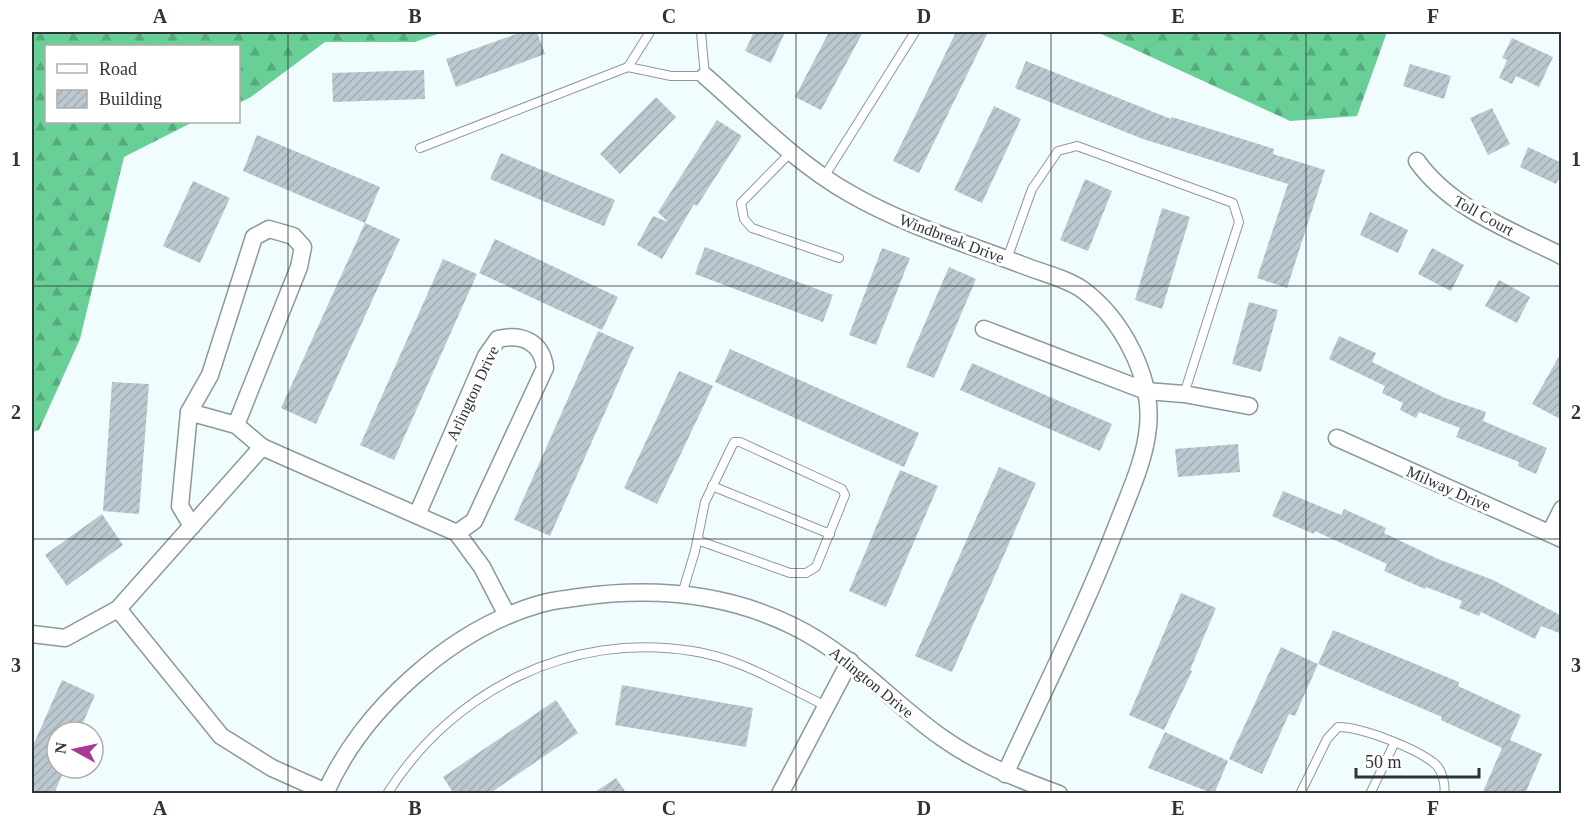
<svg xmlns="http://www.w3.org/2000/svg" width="1593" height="825" viewBox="0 0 1593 825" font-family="'Times New Roman',serif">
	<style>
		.forest { fill: url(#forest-firs) }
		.building { fill: url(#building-hatch) }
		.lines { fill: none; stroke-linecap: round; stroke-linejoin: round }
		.lane-casing { stroke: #8b999c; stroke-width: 10 }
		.street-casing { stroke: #8b999c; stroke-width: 19 }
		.lane { stroke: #fff; stroke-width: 8 }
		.street { stroke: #fff; stroke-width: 16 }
		.grid { fill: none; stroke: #2f3536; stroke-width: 1.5; stroke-opacity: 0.55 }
		.labels { text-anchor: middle; stroke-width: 6; stroke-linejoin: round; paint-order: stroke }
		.street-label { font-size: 16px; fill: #2f3536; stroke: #fff }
		.neatline { fill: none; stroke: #2f3536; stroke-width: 2 }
		.grid-label { font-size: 20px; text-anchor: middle; font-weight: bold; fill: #2f3536 }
	</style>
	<defs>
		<pattern id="forest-firs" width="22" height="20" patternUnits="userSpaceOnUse" patternTransform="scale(1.5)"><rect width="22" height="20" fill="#68d097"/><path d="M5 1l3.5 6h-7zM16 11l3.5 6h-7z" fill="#56aa7c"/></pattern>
		<pattern id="building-hatch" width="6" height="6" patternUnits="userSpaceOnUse" patternTransform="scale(1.5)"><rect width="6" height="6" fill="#bcc8d0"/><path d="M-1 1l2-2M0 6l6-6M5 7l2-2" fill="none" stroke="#a2acb3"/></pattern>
	</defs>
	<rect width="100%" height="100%" fill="#f0fcfe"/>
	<g class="forest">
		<path d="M32,32H443L415,42H325L251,97L239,103L238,46H46V122H193L124,157L80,339L39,430L32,432Z"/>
		<path d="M1097,32H1387L1357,116L1290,121Z"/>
	</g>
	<g class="building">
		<path d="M522,32H537L545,54L456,87L446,59Z"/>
		<path d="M754,32H785L771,63L745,51Z"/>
		<path d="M829,32H863L821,110L795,97Z"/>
		<path d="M956,32H988L919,173L893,161Z"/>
		<path d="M1512,38L1553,57L1539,87L1516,76L1512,84L1499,78L1507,60L1502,58Z"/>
		<path d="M1026,61L1171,119L1172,117L1274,149L1273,154L1325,170L1287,288L1257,278L1288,184L1143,139L1015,88Z"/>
		<path d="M1410,64L1451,76L1444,99L1403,86Z"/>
		<path d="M424,70L425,99L333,102L332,73Z"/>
		<path d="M656,97L676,117L620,174L600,154Z"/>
		<path d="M994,106L1021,119L982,203L954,190Z"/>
		<path d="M1492,108L1510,144L1488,155L1470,118Z"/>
		<path d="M717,120L742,136L697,206L694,204L662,259L637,245L653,216L668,222L658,212Z"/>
		<path d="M257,135L380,187L365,223L243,171Z"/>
		<path d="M1528,147L1562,163V173L1556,184L1520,167Z"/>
		<path d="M501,153L615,200L604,226L490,179Z"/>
		<path d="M1085,179L1112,191L1088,251L1060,240Z"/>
		<path d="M193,181L230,198L200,263L163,246Z"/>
		<path d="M1162,208L1190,217L1162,309L1135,300Z"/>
		<path d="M1370,212L1408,230L1398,253L1360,235Z"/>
		<path d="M365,223L400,239L316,424L281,408Z"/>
		<path d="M495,239L618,297L602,330L479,273Z"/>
		<path d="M705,247L833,295L823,322L695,274Z"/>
		<path d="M882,248L910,258L876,345L849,335Z"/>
		<path d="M1432,248L1464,265L1451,291L1418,274Z"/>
		<path d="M443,259L477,274L394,460L360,445Z"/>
		<path d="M949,267L976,279L934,378L906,367Z"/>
		<path d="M1499,280L1530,297L1517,323L1485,306Z"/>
		<path d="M1249,302L1278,310L1261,372L1232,364Z"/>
		<path d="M598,331L634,347L550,536L514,520Z"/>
		<path d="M1339,336L1376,353L1372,362L1445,398L1486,412L1483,421L1547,448L1536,474L1518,466L1519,462L1456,437L1460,428L1419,412L1416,418L1400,410L1403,403L1382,393L1385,386L1329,359Z"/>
		<path d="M730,349L919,433L904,467L715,382Z"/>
		<path d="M1562,351V420L1532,404Z"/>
		<path d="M972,363L1112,424L1100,451L960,390Z"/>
		<path d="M679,371L713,386L657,504L624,488Z"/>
		<path d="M112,382L149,384L139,514L103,511Z"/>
		<path d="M1238,444L1240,472L1178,477L1175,449Z"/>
		<path d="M999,467L1036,483L952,672L915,656Z"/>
		<path d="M900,470L938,486L886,607L849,591Z"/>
		<path d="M1283,491L1341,515L1344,509L1386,528L1384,533L1438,559L1493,580L1562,616V634L1541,626L1535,639L1481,612L1479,616L1459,608L1462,601L1426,587L1425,589L1384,571L1387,564L1315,531L1314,534L1272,516Z"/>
		<path d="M102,514L123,545L67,586L45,555Z"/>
		<path d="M1181,593L1216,608L1190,670L1192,671L1164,730L1129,715Z"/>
		<path d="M1333,630L1459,682L1458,686L1521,715L1510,740L1542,754L1525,794H1482L1502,748L1441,720L1442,717L1318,664Z"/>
		<path d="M1281,647L1318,664L1295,716L1289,714L1262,774L1229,759Z"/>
		<path d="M62,680L95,695L79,732H57V768H65L54,794H32V748Z"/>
		<path d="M622,685L753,708L746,747L615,725Z"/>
		<path d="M556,700L578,733L489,794H454L443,777Z"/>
		<path d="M1165,732L1228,761L1214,794L1148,768Z"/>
		<path d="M616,778L627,794H592Z"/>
	</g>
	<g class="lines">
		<defs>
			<g id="lane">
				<path d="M628,67L671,76H705L701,32"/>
				<path d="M420,148L628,67L650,32"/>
				<path d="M791,152L741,203L744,219L752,228L839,258"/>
				<path d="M824,177L915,32"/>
				<path d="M1007,259L1032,189L1058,151L1077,146L1233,203L1239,222L1184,394"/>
				<path d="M712,486L830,534"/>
				<path d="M682,594L695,551L705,502L734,442H740L842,489L845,495L816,567L806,573H790L697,540"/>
				<path d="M387,794C452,691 570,631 692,651C740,658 782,685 826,706"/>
				<path d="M1300,794L1327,739L1338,727C1362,727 1415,748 1434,763C1442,769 1446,785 1444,794"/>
				<path d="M1370,794L1394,744"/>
			</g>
			<g id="street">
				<path d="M705,76C751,116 796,163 849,193C904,225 965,243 1025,266C1043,273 1068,279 1083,290C1122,319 1153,377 1148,427C1145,459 1131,489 1119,520C1086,606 1044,690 1005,774"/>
				<path d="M1417,161C1451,209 1511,230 1562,256"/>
				<path d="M984,329L1146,391L1184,394L1249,406"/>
				<path d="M189,412L236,425L262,447"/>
				<path d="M1337,438L1562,539"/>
				<path d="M417,515L486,356L498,339C522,333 542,342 545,368L474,521L457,533"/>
				<path d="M192,526L180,506L189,412L210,375L254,237L269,229L293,236L303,247L299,267L236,425"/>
				<path d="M1550,533L1562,509"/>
				<path d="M118,609L221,736L272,768L326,792"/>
				<path d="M32,634L65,638L118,609L262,447L457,533L482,567L507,615"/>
				<path d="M325,794C361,710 452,629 540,604C553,600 567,599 580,597C653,587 726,593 793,626C852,655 889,700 941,737C977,763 1018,779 1059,794"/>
				<path d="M780,794L850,661"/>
			</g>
		</defs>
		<use href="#lane" class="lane-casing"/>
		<use href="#street" class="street-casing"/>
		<use href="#lane" class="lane"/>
		<use href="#street" class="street"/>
	</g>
	<path class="grid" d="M288,32V794M542,32V794M796,32V794M1051,32V794M1306,32V794M32,286H1562M32,539H1562"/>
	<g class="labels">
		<g class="street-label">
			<text transform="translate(1484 215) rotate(29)" y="6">Toll Court</text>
			<text transform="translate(952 238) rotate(21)" y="6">Windbreak Drive</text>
			<text transform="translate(472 393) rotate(-65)" y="6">Arlington Drive</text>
			<text transform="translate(1449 488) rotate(24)" y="6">Milway Drive</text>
			<text transform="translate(872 682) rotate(39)" y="6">Arlington Drive</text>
		</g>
	</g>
	<rect width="1593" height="825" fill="none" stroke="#ffffff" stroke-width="66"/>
	<rect x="45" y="45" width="195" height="78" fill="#ffffff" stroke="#acaeaf" stroke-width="1.5"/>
	<rect x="57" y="64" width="30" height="9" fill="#ffffff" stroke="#acaeaf" stroke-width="1.5"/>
	<text x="99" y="75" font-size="18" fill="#2f3536">Road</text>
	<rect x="57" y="90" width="30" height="18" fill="url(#building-hatch)" stroke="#acaeaf" stroke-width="1.5"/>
	<text x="99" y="105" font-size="18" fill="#2f3536">Building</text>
	<g transform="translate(75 750) rotate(278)"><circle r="28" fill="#ffffff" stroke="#acaeaf" stroke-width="1.5"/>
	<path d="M0-4.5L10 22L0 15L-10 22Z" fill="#aa3995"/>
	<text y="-9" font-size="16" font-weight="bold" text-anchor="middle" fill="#2f3536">N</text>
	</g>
	<path d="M1356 768v9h123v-9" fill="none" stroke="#2f3536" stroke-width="3"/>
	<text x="1365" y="768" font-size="18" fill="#2f3536" stroke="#ffffff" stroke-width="4.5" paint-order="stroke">50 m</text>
	<rect x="33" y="33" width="1527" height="759" class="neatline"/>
	<g class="grid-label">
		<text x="160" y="23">A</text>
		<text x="415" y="23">B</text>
		<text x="669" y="23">C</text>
		<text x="924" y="23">D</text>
		<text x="1178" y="23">E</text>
		<text x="1433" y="23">F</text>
		<text x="16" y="166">1</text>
		<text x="1576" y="166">1</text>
		<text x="16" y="419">2</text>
		<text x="1576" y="419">2</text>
		<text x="16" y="672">3</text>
		<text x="1576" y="672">3</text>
		<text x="160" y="815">A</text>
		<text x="415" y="815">B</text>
		<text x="669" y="815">C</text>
		<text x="924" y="815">D</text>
		<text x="1178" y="815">E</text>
		<text x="1433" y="815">F</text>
	</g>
</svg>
